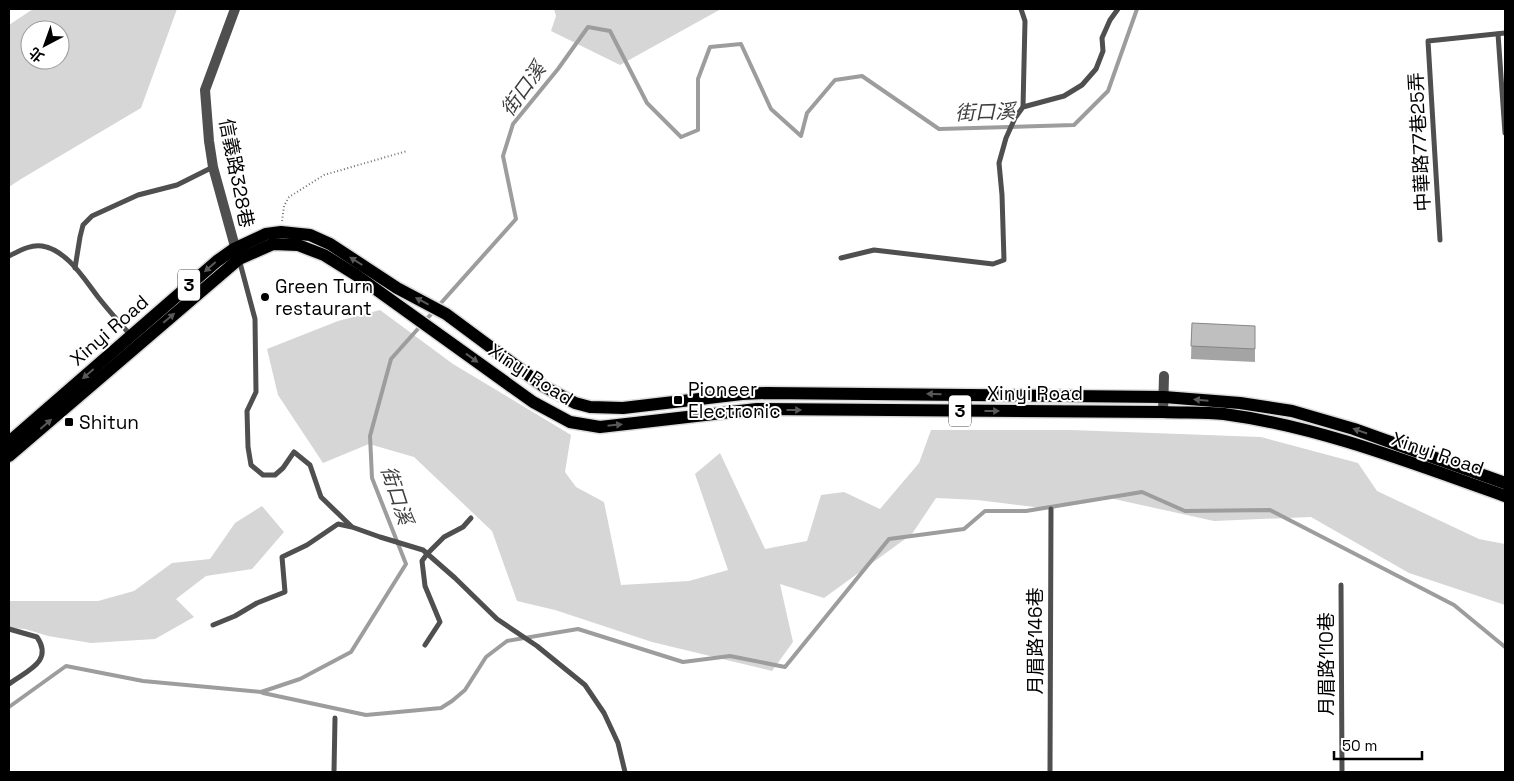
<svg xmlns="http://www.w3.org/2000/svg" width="1514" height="781" viewBox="0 0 1514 781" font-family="'Space Grotesk','Noto Sans TC',sans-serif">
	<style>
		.green { fill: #d6d6d6; fill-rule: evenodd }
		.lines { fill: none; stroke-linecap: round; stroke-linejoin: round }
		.stream { stroke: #9d9d9d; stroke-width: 4 }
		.primary-casing { stroke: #dbdbdb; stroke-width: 15 }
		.path { stroke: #717171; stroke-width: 2; stroke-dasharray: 1 2.5; stroke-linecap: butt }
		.lane { stroke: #4f4f4f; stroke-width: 5 }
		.street { stroke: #4f4f4f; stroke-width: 10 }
		.primary { stroke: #000; stroke-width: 12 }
		.wall { fill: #a4a4a4 }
		.building { fill: #bfbfbf; stroke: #868686 }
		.oneway { fill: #595959 }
		.poi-dot { fill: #000; stroke: #fff; stroke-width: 2 }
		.labels { text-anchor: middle; stroke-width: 4; stroke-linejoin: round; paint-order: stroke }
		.shield { fill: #fff; stroke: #4c4c4c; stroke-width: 1 }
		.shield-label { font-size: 18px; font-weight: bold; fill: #000 }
		.street-label { font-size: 19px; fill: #000; stroke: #fff }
		.poi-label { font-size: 19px; fill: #000; stroke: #fff; text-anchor: start }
		.water-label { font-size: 20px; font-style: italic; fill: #3e3e3e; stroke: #fff }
	</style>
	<rect width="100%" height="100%" fill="#fff"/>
	<g class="green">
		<path d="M33,9H177L141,108L21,179L9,187V25ZM30,30H60V60H30Z"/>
		<path d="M554,9H721L620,65L551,31L556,16Z"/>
		<path d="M380,310L453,364L571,435L565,472L576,487L604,502L621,585L689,581L728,570L695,474L720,453L765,549L807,541L821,495L844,492L880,509L919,463L931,430H1071L1261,437L1358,463L1377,491L1479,539L1505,544V605L1409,573L1311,517L1214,521L1105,497L1051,509L977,500L936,498L912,534L824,598L780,584L793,642L772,671L652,642L555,610L517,601L492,531L414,457L369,444L323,463L278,395L267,349L338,321Z"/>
		<path d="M262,506L284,532L252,569L206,576L176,599L194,617L155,639L91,643L48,636L25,629L9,628V601H98L134,591L172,563L210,559L235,523Z"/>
	</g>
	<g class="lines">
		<g class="stream">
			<path d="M263,693L366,715L441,708L452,701L465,690L486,657L507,641L578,629L683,662L730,656L785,667L889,539L964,529L985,511H1026L1142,492L1185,511L1270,510L1454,605L1505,647"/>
			<path d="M9,707L66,666L143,681L261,692L300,679L351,652L406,564L372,478L370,436L391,359L516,219L503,156L513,124L558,69L588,27L610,31L647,103L681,137L698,130V79L710,47L741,44L771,109L801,136L807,113L835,80L862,76L939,129L1074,125L1108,91L1137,9"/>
		</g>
		<defs>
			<g id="primary">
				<path d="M9,442L217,261L234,249L266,234L281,232L310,235L330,244L397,288L446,314L543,386L575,403L590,407L623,408L742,394L766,393L1164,397L1240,403L1292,411L1354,429L1505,483"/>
				<path d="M9,456L239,259L273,244L298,245L324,255L356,275L533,402L570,422L600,427L757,409L1163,412C1183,413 1204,412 1224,414C1321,427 1414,464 1505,496"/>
			</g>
		</defs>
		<use href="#primary" class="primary-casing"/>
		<path class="path" d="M282,221L284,206L289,197L324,175L407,151"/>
		<g class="lane">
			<path d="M1021,9L1025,21L1023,107"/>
			<path d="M1498,34L1505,133"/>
			<path d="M1440,240L1428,41L1505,33"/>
			<path d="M9,256C19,251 31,244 42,246C67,250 84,279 98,297C109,311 120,323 131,336"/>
			<path d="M841,258L874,250L993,264L1004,260L1002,195L999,163L1006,138L1015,118L1023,107L1064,96L1082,85L1096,69L1103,51L1102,38L1110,20L1118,9"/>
			<path d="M239,259L255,319L256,392L247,411L248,447L251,465L263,475H275L283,468L294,452L310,465L321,497L351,526"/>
			<path d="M75,268L80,237L83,225L92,216L138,195L177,185L213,167"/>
			<path d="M1341,585L1342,772"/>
			<path d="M213,625L235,616L257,603L285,592L282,557L307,545L338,524L352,527L380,537L423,550L455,578L497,619L537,646L585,685L604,713L618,743L625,772"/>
			<path d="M9,629L37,637C54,662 26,671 9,684"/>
			<path d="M425,645L440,622L425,586L422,561L427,554L444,537L463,527L471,518"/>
			<path d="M334,772L335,718"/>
			<path d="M1050,772L1051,509"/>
		</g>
		<g class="street">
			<path d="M235,9L205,90L209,141L213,167L237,254"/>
			<path d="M1163,412L1164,376"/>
		</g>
		<use href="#primary" class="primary"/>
	</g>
	<path class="wall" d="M1192,323L1255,339V362L1191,359Z"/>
	<path class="building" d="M1192,323L1255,326V349L1191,346Z"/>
	<defs><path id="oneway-solid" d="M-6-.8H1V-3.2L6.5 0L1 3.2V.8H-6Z" transform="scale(1.25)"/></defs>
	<g class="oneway">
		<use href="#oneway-solid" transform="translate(356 261) rotate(-148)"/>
		<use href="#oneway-solid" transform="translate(210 267) rotate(139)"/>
		<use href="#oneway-solid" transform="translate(422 301) rotate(-152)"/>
		<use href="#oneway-solid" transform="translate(169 318) rotate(-40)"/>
		<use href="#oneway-solid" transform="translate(472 358) rotate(36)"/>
		<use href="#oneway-solid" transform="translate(88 374) rotate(139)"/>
		<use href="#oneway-solid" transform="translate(934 394) rotate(-179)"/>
		<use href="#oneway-solid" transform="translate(1201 400) rotate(-175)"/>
		<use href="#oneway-solid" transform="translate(794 410)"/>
		<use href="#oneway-solid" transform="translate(992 411)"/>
		<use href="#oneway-solid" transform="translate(46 424) rotate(-41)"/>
		<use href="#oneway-solid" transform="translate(615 425) rotate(-6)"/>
		<use href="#oneway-solid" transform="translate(1360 431) rotate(-161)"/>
	</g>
	<g class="poi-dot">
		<circle cx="265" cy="297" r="5"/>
		<rect x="673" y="395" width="10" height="10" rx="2.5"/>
		<rect x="64" y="417" width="10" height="10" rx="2.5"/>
	</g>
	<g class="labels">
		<g class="shield">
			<rect x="178" y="269.5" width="22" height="31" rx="4"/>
			<rect x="949" y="395.5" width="22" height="31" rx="4"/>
		</g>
		<g class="shield-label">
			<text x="189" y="291">3</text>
			<text x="960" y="417">3</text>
		</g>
		<g class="street-label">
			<text transform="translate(1419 142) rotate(-93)" y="7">中華路77巷25弄</text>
			<text transform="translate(237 173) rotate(79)" y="7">信義路328巷</text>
			<text transform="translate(109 330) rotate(-41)" y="7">Xinyi Road</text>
			<text transform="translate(531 374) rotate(33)" y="7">Xinyi Road</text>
			<text x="1035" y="400">Xinyi Road</text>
			<text transform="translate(1438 453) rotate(19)" y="7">Xinyi Road</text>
			<text transform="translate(1035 641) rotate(-90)" y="7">月眉路146巷</text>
			<text transform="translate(1326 664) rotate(-90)" y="7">月眉路110巷</text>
		</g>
		<g class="poi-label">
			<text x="275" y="293">Green Turn<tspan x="275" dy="22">restaurant</tspan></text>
			<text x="688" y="396">Pioneer<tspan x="688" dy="22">Electronic</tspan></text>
			<text x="79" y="429">Shitun</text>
		</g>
		<g class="water-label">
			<text transform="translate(523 89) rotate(-54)" y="7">街口溪</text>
			<text transform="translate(985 112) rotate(-2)" y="7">街口溪</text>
			<text transform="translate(397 495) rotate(72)" y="7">街口溪</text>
		</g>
	</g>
	<rect width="1514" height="781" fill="none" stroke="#000000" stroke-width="20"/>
	<g transform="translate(45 45) rotate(221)"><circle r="24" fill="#ffffff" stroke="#999999"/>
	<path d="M0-4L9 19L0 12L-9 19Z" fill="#000000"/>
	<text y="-8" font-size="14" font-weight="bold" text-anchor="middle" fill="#000000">北</text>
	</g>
	<path d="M1334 751v8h88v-8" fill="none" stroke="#000000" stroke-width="2.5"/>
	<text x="1342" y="751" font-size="15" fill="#000000" stroke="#ffffff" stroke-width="4" paint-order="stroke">50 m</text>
</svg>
